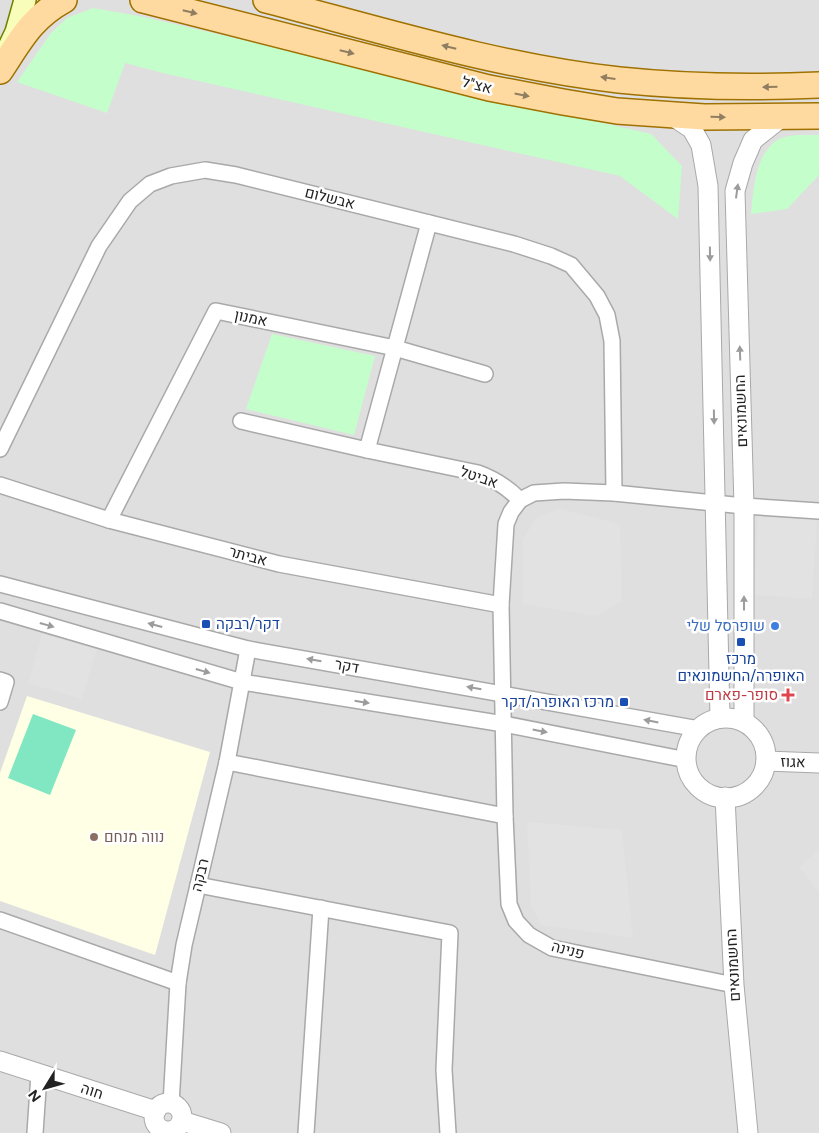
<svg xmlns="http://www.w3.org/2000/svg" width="819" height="1133" viewBox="0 0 819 1133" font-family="Figtree,Heebo,sans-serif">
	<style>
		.residential { fill: #e0dfdf }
		.education { fill: #feffe4 }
		.park { fill: #c4fecb }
		.pitch { fill: #81e7c3 }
		.parking { fill: #e2e2e2 }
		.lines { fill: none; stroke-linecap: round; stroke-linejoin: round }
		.minor-casing { stroke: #a9a9a9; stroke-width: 18 }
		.tertiary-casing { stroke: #a9a9a9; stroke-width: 21 }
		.secondary-casing { stroke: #6e8100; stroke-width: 24 }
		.primary-casing { stroke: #9f7100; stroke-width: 28 }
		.minor { stroke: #fff; stroke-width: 15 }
		.tertiary { stroke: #fff; stroke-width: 19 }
		.secondary { stroke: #f8feba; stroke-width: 21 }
		.primary { stroke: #ffdaa0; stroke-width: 25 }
		.oneway { fill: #907e61 }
		.oneway2 { fill: #9c9c9c }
		.transit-dot { fill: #1a4fb4; stroke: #fff; stroke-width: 2 }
		.shop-dot { fill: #3f7fe0; stroke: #fff; stroke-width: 2 }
		.health-dot { fill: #e0444e; stroke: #fff; stroke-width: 2 }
		.education-dot { fill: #8d6e63; stroke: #fff; stroke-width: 2 }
		.labels { text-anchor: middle; stroke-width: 5; stroke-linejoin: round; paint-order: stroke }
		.street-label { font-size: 15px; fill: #222; stroke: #fff }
		.transit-label { font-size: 15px; fill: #164399; stroke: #fff; text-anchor: start }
		.shop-label { font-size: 15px; fill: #366cbe; stroke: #fff; text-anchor: end }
		.health-label { font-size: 15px; fill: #be3a42; stroke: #fff; text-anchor: end }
		.education-label { font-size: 15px; fill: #785e54; stroke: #fff; text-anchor: start }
	</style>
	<rect width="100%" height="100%" fill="#f2efe8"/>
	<rect class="residential" x="0" y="0" width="819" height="1133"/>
	<path class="education" d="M27,696L210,752L155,955L0,901V773Z"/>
	<g class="park">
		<path d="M93,8L139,16L651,134L682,166L678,219L620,176L163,73L125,63L107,113L17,82L51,33L67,18Z"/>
		<path d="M796,135H819V175L787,209L751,214C754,189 754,157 777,140C782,137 791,136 796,135Z"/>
		<path d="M272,334L375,356L354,435L246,409Z"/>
	</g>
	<path class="pitch" d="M33,714L76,730L50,795L8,778Z"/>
	<g class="parking">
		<path d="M560,509L620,524L622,601L597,616L523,604V539L537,517Z"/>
		<path d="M758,517L817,520L812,599L754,595Z"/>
		<path d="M42,634L97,649L82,699L28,683Z"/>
		<path d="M527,822L622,830L633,938L541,925L531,906Z"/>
		<path d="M819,849V892L799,867Z"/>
	</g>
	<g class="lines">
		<defs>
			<g id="minor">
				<path d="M241,421L367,450L478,473C495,479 507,487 520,500L534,493L564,491L614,493L744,506L819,511"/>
				<path d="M0,449L99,246L130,201L150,184L171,176L205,170L236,175L514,244L551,256L571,265L597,296L607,315L612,341L614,493"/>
				<path d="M367,450L429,223"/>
				<path d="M0,485L109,520L279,564L501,605"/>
				<path d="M520,500L511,512L506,524L501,605L505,816L509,904L516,921L529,935L552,948L734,985"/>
				<path d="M109,520L216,311L395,348L485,374"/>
				<path d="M0,584L248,649L699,729"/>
				<path d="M0,611L242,682L504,724L687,760"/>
				<path d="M0,680L6,682L0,702"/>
				<path d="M227,762L505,816"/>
				<path d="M198,885L450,933L444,1070L448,1133"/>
				<path d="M0,920L178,983"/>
				<path d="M171,1104L178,983L184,945L227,762L248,649"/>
				<path d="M35,1133L39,1074"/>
				<path d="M306,1133L321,908"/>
			</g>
			<g id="tertiary">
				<path d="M671,115L692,129L701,145L708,186L720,718"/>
				<circle cx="726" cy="758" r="40"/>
				<path d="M744,722V506L735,191L743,163L753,140L782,117"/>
				<path d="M766,761L819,763"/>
				<path d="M725,797L734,985L748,1133"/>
				<path d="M0,1061L156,1111"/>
				<circle cx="168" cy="1117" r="14"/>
				<path d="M182,1121L221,1133"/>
			</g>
			<path id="secondary" d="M8,49L16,32L25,0"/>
			<g id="primary">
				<path d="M143,0L489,88L563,102L617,111L704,117L819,116"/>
				<path d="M266,0C381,30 500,67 619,80C686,87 752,88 819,85"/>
				<path d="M0,71C20,41 31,18 64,0"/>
			</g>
		</defs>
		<use href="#minor" class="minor-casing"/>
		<use href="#tertiary" class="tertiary-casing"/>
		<use href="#secondary" class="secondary-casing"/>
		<use href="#primary" class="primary-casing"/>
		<use href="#minor" class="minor"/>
		<use href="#tertiary" class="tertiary"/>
		<use href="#secondary" class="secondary"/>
		<use href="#primary" class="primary"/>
	</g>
	<defs><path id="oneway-solid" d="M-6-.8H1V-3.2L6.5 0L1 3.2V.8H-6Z" transform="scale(1.25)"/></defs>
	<g class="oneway">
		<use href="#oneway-solid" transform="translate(190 12) rotate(14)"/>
		<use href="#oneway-solid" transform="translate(449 47) rotate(-166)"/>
		<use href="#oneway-solid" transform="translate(347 52) rotate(14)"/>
		<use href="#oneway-solid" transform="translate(608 78) rotate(-172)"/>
		<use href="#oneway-solid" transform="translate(770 87) rotate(179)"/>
		<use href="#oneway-solid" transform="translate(522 95) rotate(11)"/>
		<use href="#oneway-solid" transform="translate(718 117) rotate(1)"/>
	</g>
	<g class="oneway2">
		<use href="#oneway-solid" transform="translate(737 191) rotate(-82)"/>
		<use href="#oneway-solid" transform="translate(710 254) rotate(89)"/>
		<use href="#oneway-solid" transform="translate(740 353) rotate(-92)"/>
		<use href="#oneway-solid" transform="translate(714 417) rotate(89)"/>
		<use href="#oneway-solid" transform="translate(744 603) rotate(-90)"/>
		<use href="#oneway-solid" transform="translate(47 625) rotate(16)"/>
		<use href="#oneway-solid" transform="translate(155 625) rotate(-165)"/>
		<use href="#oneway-solid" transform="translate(314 660) rotate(-170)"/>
		<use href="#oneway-solid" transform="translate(203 671) rotate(16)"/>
		<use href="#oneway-solid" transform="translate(474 688) rotate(-170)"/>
		<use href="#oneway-solid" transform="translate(362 702) rotate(9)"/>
		<use href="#oneway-solid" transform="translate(651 721) rotate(-169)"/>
		<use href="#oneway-solid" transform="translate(540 731) rotate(11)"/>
	</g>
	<g class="transit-dot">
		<rect x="201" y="619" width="10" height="10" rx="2.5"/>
		<rect x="736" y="637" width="10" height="10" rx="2.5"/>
		<rect x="619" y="697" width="10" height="10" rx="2.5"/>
	</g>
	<circle class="shop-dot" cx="775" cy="626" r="5"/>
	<path class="health-dot" d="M785.5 687.5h5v5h5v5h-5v5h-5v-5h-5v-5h5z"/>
	<circle class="education-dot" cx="94" cy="837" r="5"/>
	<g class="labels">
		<g class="street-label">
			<text transform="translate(477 85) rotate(14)" y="5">אצ"ל</text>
			<text transform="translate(330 198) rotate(14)" y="5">אבשלום</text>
			<text transform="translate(251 318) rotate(12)" y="5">אמנון</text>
			<text transform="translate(741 411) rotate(-92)" y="5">החשמונאים</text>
			<text transform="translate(479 477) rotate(19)" y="5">אביטל</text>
			<text transform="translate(248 556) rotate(15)" y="5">אביתר</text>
			<text transform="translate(347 666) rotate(10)" y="5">דקר</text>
			<text transform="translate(793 762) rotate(2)" y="5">אגוז</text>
			<text transform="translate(200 875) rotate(-77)" y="5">רבקה</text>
			<text transform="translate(568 950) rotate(15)" y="5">פנינה</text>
			<text transform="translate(733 965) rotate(-93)" y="5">החשמונאים</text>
			<text transform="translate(92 1091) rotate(18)" y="5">חוה</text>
		</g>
		<g class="transit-label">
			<text x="216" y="629">דקר/רבקה</text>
			<text x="741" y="664" text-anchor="middle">מרכז<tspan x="741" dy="17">האופרה/החשמונאים</tspan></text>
			<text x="614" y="707" text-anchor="end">מרכז האופרה/דקר</text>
		</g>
		<g class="shop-label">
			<text x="765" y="631">שופרסל שלי</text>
		</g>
		<g class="health-label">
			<text x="778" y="700">סופר-פארם</text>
		</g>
		<g class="education-label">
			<text x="104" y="842">נווה מנחם</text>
		</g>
	</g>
	<g transform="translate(45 1088) rotate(233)" stroke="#ffffff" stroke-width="4" paint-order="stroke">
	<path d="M0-4L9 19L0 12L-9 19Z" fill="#222222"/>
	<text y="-8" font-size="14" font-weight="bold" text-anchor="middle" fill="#222222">N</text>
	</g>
</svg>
